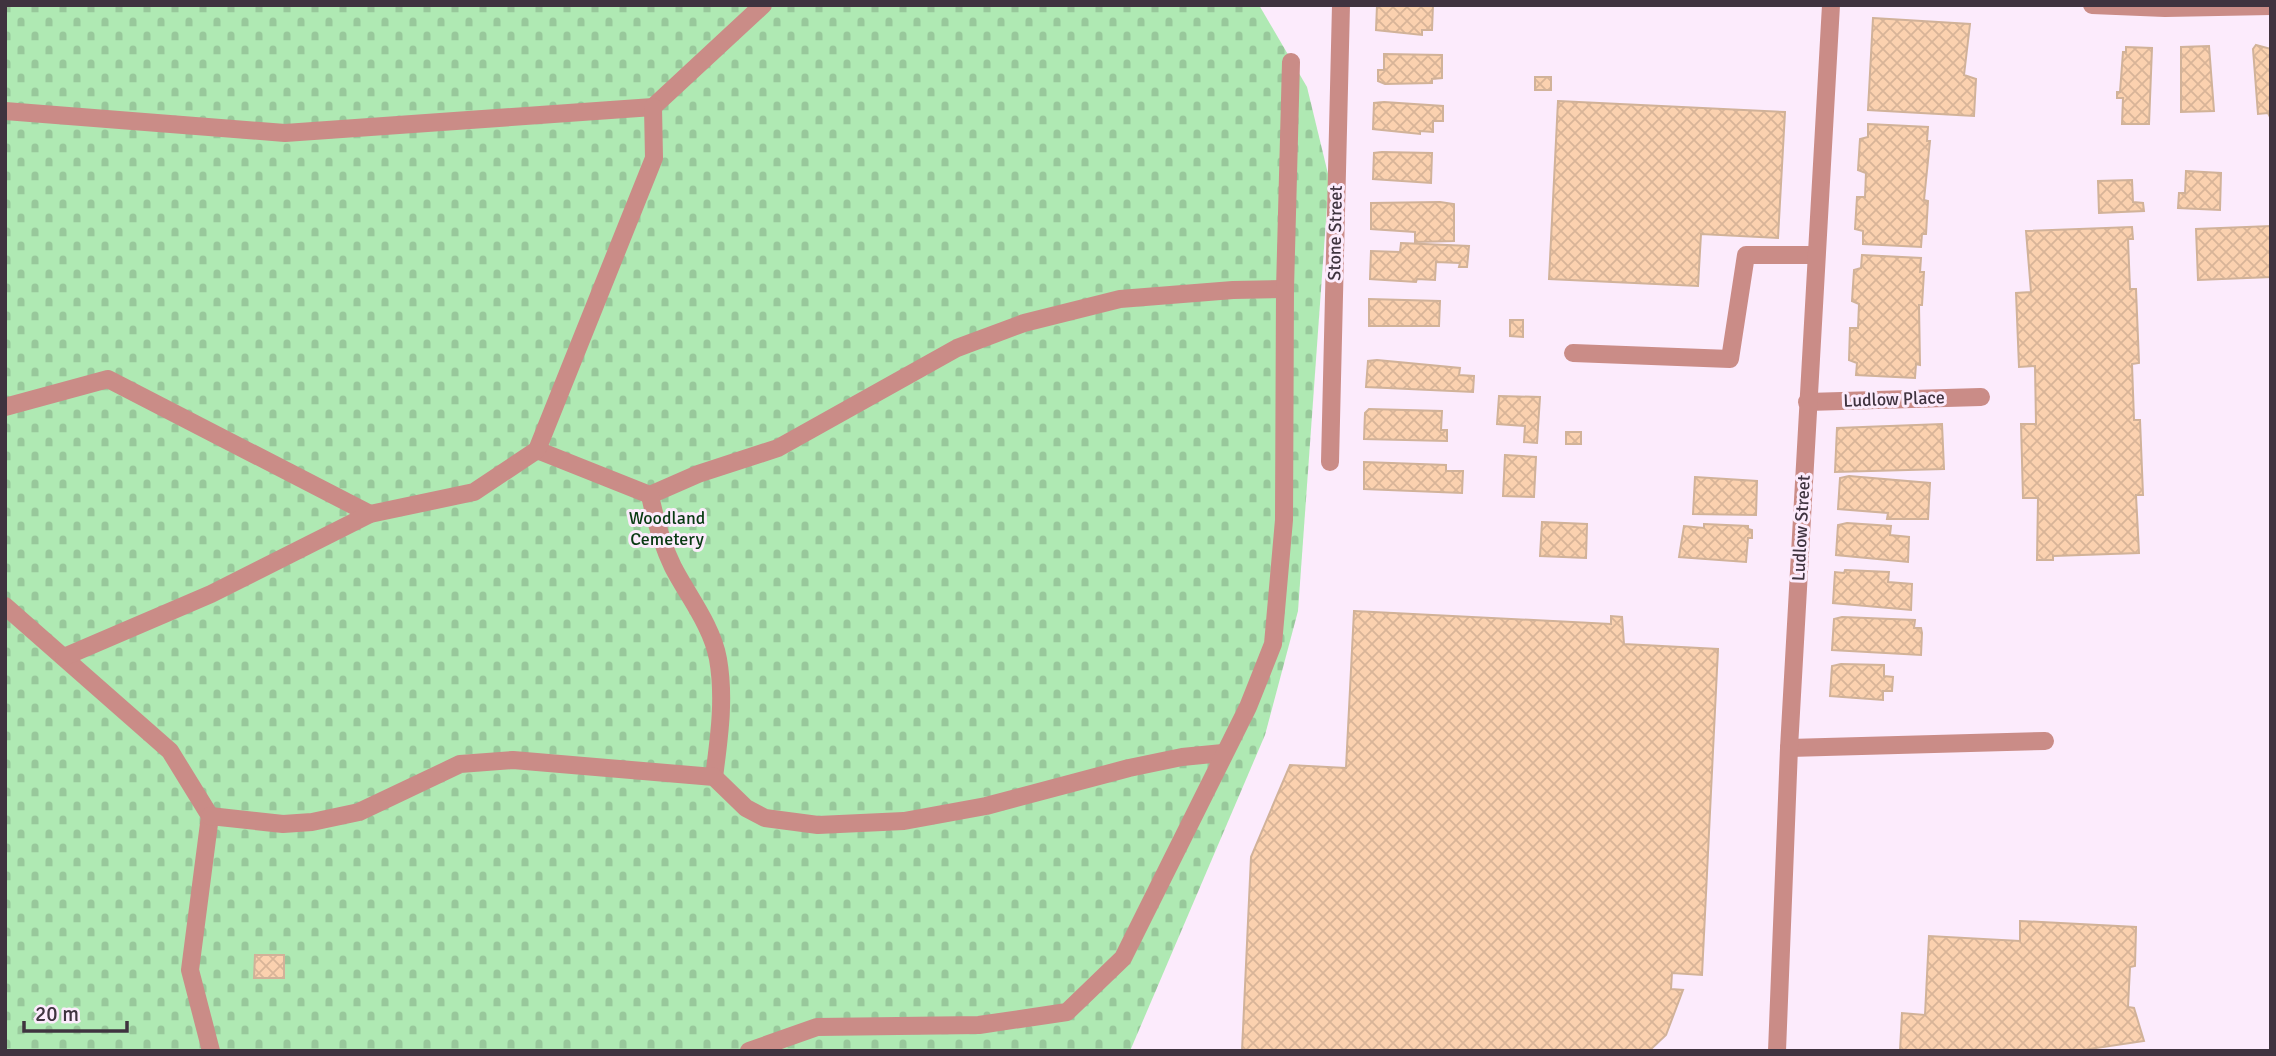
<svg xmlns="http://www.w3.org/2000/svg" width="2276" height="1056" viewBox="0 0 2276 1056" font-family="Signika,sans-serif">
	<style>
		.cemetery { fill: url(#cemetery-stones) }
		.building { fill: url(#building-cross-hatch); stroke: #d1b299; stroke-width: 2 }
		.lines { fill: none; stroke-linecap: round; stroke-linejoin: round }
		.minor { stroke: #ca8c87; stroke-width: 18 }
		.labels { text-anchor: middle; stroke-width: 6; stroke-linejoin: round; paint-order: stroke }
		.street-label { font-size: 18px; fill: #3f333f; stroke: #fcebfc }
		.park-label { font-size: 18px; fill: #083a12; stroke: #fcebfc }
	</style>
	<defs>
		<pattern id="cemetery-stones" width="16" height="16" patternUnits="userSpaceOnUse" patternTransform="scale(1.75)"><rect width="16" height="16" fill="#afe9b3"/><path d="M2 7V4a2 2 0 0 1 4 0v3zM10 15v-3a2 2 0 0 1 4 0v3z" fill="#98c89b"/></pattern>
		<pattern id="building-cross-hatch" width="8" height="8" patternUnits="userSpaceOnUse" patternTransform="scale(1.75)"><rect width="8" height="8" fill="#fbd1af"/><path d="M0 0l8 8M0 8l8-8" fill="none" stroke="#d8b498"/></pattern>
	</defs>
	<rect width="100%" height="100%" fill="#fcebfc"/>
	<path class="cemetery" d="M5,5H1259L1307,87L1329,178L1298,611L1265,735L1130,1051H5Z"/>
	<g class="building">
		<path d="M1377,5H1433L1432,30H1422V35L1376,30Z"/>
		<path d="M1873,18L1970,24L1964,75L1976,79L1974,116L1868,110Z"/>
		<path d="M2256,45L2271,49V119L2268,113L2258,114L2253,49Z"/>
		<path d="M2209,46L2214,111L2181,112V47Z"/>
		<path d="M2126,47L2152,48L2149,124H2122L2123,98H2117V92H2120L2123,52H2126Z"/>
		<path d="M1384,54L1442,55V78L1432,79V83L1385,84L1378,81V70H1384Z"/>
		<rect x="1535" y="77" width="16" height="13"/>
		<path d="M1558,101L1785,112L1778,238L1701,234L1698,286L1549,279Z"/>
		<path d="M1384,102L1443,106V121H1433V132L1420,131V134L1373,129L1374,103Z"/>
		<path d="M1868,124L1928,127L1927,141H1930L1924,200L1928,201L1926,234H1922L1921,247L1863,244V231L1855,229L1857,197H1865L1866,173L1858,170L1860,139L1868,137Z"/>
		<path d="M1382,152L1432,153L1431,183L1373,179L1374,153Z"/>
		<path d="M2186,171L2221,173L2220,210L2178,208L2179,193H2185Z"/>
		<path d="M2132,180L2133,202L2143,203L2144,211L2099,213L2098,181Z"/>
		<path d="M1440,202L1454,204V241L1415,242V232L1371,229V203Z"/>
		<path d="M2271,226V277L2198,280L2196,229Z"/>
		<path d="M2132,227L2133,239H2128L2130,289H2136L2139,363L2132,364L2134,420H2140L2143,495H2136L2139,553L2053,556V560H2037L2038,498H2023L2021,424H2036L2035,366L2019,367L2016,293L2031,292L2026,231Z"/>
		<path d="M1401,243L1469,246L1467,267H1459L1460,263L1436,262L1435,280L1417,279L1416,282L1370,279L1371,251L1400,252Z"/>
		<path d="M1862,255L1921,258L1920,272H1924L1922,305H1919L1920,365L1916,364L1915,378L1856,375L1857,363L1849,360L1850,328H1858L1859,304L1852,301L1854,270L1861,268Z"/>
		<path d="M1369,299L1440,301L1439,326H1369Z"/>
		<path d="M1510,320H1523V337L1510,336Z"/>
		<path d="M1377,360L1460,368L1459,375L1474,376L1473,392L1366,387L1368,361Z"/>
		<path d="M1499,396L1540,397L1537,443L1524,442L1525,426L1497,424Z"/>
		<path d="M1369,409L1442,411L1441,430H1447V441L1364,439L1365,413Z"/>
		<path d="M1942,424L1944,469L1835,472L1837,428Z"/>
		<rect x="1566" y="432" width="15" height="12"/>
		<path d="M1505,455L1536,457L1534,497L1503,496Z"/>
		<path d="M1364,462L1446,465V471H1463L1462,493L1364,489Z"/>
		<path d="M1849,476L1930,483L1928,519H1887L1888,513L1838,509L1840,478Z"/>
		<path d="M1695,477L1757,481L1756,515L1693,514Z"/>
		<path d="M1542,522L1587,524L1586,558L1540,556Z"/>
		<path d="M1847,523L1891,526L1890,535L1909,537L1908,562L1836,555L1838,525Z"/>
		<path d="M1704,524L1748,526V529L1752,530V538H1748L1746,562L1679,557L1684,526L1704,528Z"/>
		<path d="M1845,570L1889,572L1888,582L1912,584L1911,610L1833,603L1835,572L1844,573Z"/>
		<path d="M1354,611L1611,624V616L1622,617L1624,644L1718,649L1702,975L1672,973L1671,989L1683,990L1666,1035L1650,1050L1242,1051L1251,857L1290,765L1346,768Z"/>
		<path d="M1842,617L1915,620L1914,628H1921L1922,633L1921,655L1832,650L1834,619Z"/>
		<path d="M1841,664L1884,665V676L1893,677L1892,691H1883V700L1830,696L1832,666Z"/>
		<path d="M2020,921L2136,927L2135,966L2130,967L2128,1007L2134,1008L2144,1041L2076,1051H1900L1902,1013L1925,1015L1929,936L2020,941Z"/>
		<path d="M255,955H284V978H254Z"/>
	</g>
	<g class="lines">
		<g class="minor">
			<path d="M2092,5L2165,8L2271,6"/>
			<path d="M5,111L285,133L653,107L763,5"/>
			<path d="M1573,353L1730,359L1746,255H1816"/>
			<path d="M1807,402L1981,397"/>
			<path d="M5,407L108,379L370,514"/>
			<path d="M537,450L650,495L698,474L778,448L957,348L1024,323L1120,299L1233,290L1285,289"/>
			<path d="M1330,462L1341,5"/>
			<path d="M650,495C655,520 662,544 673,567C688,596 712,626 718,659C725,699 719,738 714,777"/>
			<path d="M5,606L170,751L210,816L190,970L211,1051"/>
			<path d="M64,657L211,594L370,514L474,492L537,450L654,158L653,107"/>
			<path d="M1789,748L2045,741"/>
			<path d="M210,816L283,824L312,822L359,812L460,764L513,760L714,777L746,808L765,818L818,825L904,821L986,806L1129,768L1182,757L1223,753"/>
			<path d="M749,1051L817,1027L979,1025L1067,1012L1123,958L1248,707L1273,644L1284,520L1285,289L1291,62"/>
			<path d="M1777,1051L1789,748L1831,5"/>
		</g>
	</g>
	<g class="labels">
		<g class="street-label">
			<text transform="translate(1335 233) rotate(-89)" y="6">Stone Street</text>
			<text transform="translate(1894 399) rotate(-2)" y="6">Ludlow Place</text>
			<text transform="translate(1801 528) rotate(-87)" y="6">Ludlow Street</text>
		</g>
		<g class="park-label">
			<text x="667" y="524">Woodland<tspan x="667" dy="21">Cemetery</tspan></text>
		</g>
	</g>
	<rect width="2276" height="1056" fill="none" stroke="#3f333f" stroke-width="14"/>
	<path d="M24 1021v10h103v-10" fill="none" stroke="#3f333f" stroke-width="3.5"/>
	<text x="35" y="1021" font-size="21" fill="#3f333f" stroke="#fcebfc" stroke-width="5" paint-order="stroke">20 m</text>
</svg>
